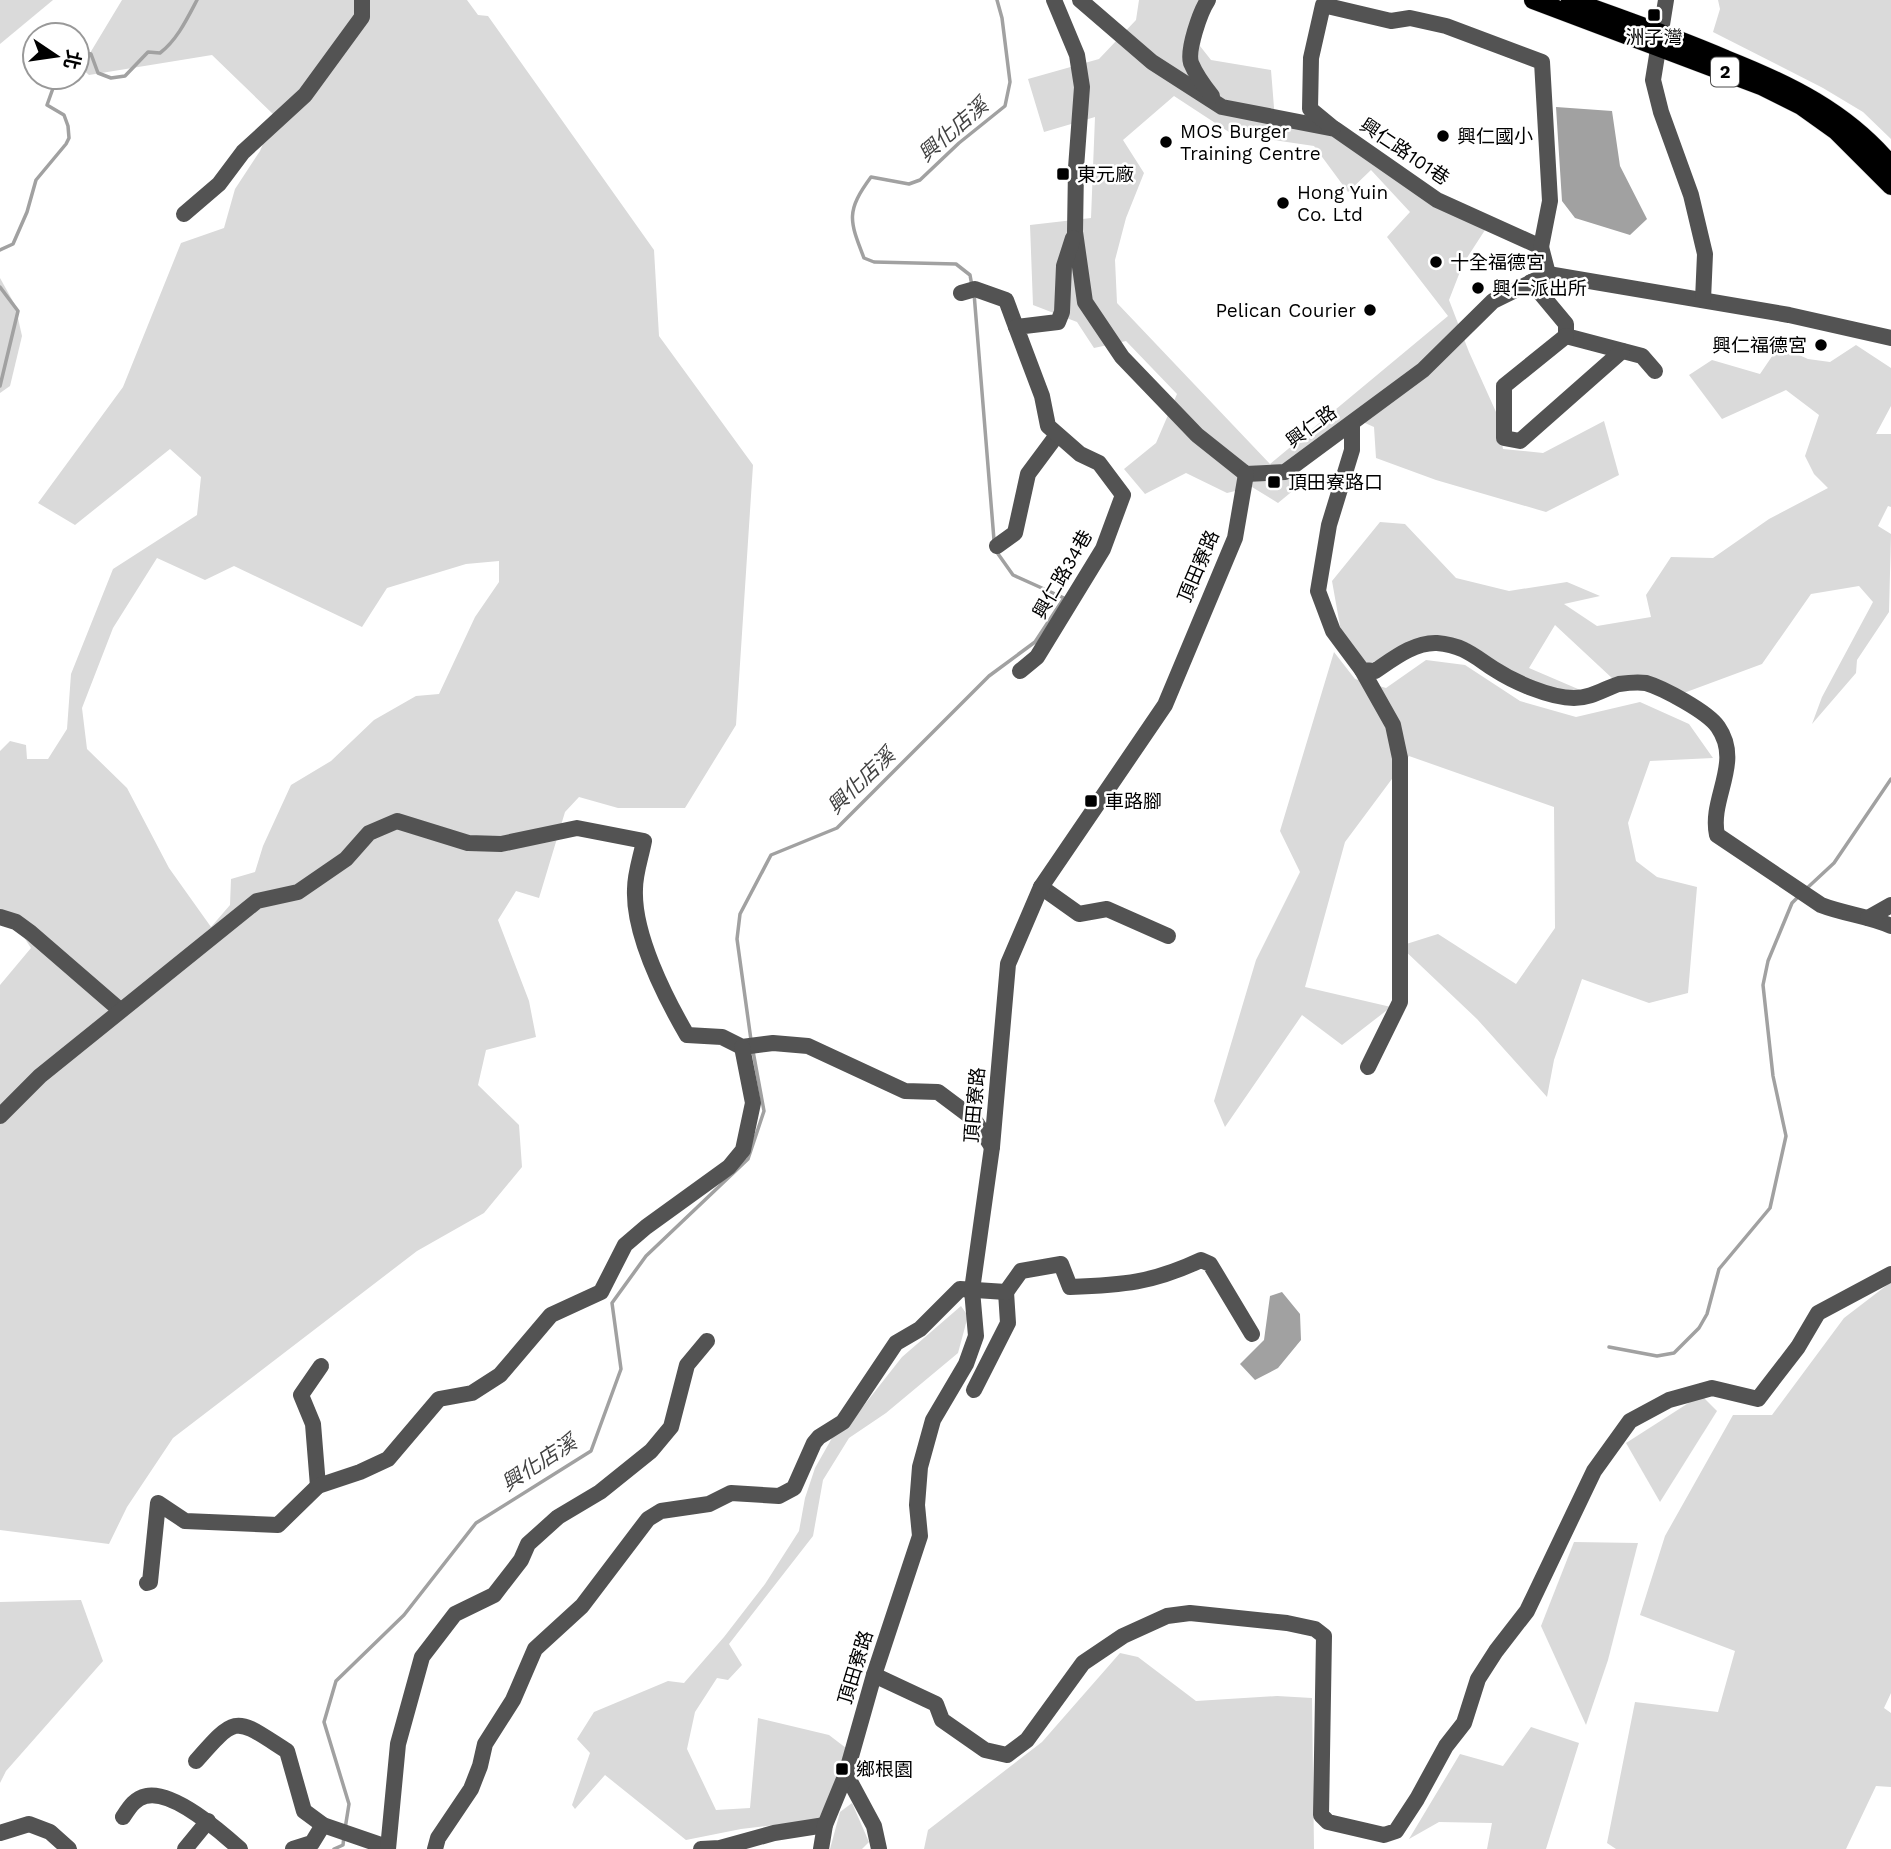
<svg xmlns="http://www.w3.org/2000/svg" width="1891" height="1849" viewBox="0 0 1891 1849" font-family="'Work Sans','Noto Sans TC',sans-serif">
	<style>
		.green { fill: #dadada; fill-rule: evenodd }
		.water { fill: #a1a1a1 }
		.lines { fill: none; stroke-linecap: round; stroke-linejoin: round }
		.stream { stroke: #a1a1a1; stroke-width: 3.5 }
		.major-casing { stroke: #dbdbdb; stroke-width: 19 }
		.minor { stroke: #535353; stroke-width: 16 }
		.major { stroke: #000; stroke-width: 18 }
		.poi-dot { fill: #000; stroke: #fff; stroke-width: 2.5 }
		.labels { text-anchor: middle; stroke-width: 5; stroke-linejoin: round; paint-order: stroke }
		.shield { fill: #fff; stroke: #4c4c4c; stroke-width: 2 }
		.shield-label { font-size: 18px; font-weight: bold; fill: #000 }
		.poi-label { font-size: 19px; fill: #000; stroke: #fff; text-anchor: start }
		.street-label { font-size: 19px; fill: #000; stroke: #fff }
		.water-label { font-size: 21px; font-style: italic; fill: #424242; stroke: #fff }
	</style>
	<rect width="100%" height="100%" fill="#fff"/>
	<g class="green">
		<path d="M0,0H53L0,44Z"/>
		<path d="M122,0H467L478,15L488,16L654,250L659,336L753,465L736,725L685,808H618L579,797L565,812L539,898L516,891L498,920L529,1001L536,1037L486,1050L478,1085L519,1125L522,1167L484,1213L417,1251L173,1438L127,1507L109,1544L0,1530V985L31,948L10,916L0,910V751L10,741L26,745L27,759H48L67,729L71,674L113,569L197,515L201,477L170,449L75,525L38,503L123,387L181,243L224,228L235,189L260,151L275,116L212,55L89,75L81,68ZM157,558L205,580L234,566L362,627L387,588L466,564L499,561V582L475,617L439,694L416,696L374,720L331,761L291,785L263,846L255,872L231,879L230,905L211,927L169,868L127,788L87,749L82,708L113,628Z"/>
		<path d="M1139,0H1207L1200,46L1211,60L1271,70L1275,120L1334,133L1485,230L1463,264L1449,300L1469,352L1496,412L1503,449L1543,453L1604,421L1619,475L1546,512L1436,480L1376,458L1374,427L1349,416L1290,463L1295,489L1278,503L1252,487L1227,493L1186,473L1145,494L1124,469L1156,443L1177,394L1126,341L1094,348L1077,322L1033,305L1030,225L1091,218L1095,117L1044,132L1028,79L1099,59L1136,20ZM1174,96L1232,134L1314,146L1348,192L1371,170L1410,212L1387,237L1448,316L1270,464L1117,303L1115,260L1126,218L1144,173L1123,140Z"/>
		<path d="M1718,0H1891V139L1863,112L1823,88L1713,32L1720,9Z"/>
		<path d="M0,278L15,305L22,336L10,386L0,393Z"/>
		<path d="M1856,345L1891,368V406L1876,434H1891V507L1888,506L1878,526L1891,534L1889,612L1857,660L1856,673L1812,724L1822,697L1873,602L1859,586L1811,594L1762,664L1681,694L1613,679L1555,625L1529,668L1585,692L1572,695L1503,671L1468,643L1424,641L1368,664L1343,643L1332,581L1380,522L1405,524L1456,578L1509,591L1567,582L1600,596L1564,604L1597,626L1651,617L1646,595L1671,557L1713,558L1769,519L1828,488L1814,474L1805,456L1819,415L1786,390L1722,419L1689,375L1712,360L1760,374L1779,346L1808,359L1830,362Z"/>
		<path d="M1334,652L1355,679L1386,688L1426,660L1465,665L1520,701L1576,717L1640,702L1689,724L1713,758L1650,761L1628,823L1636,861L1657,877L1697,887L1688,993L1649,1003L1582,979L1554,1060L1547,1097L1477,1019L1400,946L1438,934L1516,984L1555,928L1554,807L1409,756L1345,842L1305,987L1391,1007L1342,1045L1302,1015L1225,1127L1214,1101L1256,960L1300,872L1280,831Z"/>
		<path d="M1891,1282V1693L1884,1708L1891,1713V1787L1876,1786L1846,1849H1616L1607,1843L1635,1702L1718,1712L1735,1651L1640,1615L1665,1536L1733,1415H1772L1844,1318Z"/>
		<path d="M961,1306L968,1316L958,1353L886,1413L849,1438L823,1480L813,1536L729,1644L742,1665L728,1680L717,1678L695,1712L687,1749L716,1810L750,1808L758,1718L829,1735L846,1748L838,1779L818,1820L741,1829L686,1840L605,1775L575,1809L572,1805L590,1753L577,1739L594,1712L668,1681L684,1683L724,1637L765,1584L799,1531L805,1498L815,1468L832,1438L854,1418L902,1357Z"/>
		<path d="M1701,1395L1717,1411L1660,1502L1626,1443Z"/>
		<path d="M1574,1542L1638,1543L1608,1660L1586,1725L1541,1626Z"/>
		<path d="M81,1600L103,1661L6,1771L0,1783V1602Z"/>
		<path d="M1120,1653L1138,1657L1196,1701L1277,1696L1312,1698L1314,1849H924L928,1830L1042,1742Z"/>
		<path d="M1531,1727L1579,1743L1546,1849H1487L1492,1823L1439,1822L1409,1839L1460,1754L1503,1766Z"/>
		<path d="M852,1803L869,1842L862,1849H830L840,1812Z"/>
	</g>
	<g class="water">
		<path d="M1556,107L1612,111L1620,166L1647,219L1630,235L1575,218L1562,201Z"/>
		<path d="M1282,1292L1300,1314L1301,1340L1278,1368L1255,1380L1240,1364L1264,1340L1270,1296Z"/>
	</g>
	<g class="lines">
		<g class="stream">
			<path d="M77,53L82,52L91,54L98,73L111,78L125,76L148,52L160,53C177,40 187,19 197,0"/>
			<path d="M0,250L13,244L27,212L36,180L66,144L69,138L68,126L64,115L47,105L57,77"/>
			<path d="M972,286L970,275L956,264L874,262L864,258C849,220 846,211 871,177L909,184L920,180L959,143L1005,106L1010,82L1002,18L997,0"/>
			<path d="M0,287L18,311L0,386"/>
			<path d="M974,293L994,540"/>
			<path d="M1805,890L1834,863L1891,779"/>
			<path d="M751,1040L737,939L740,914L771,855L837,828L989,676L1035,642L1064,598L1013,575L996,551"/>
			<path d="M1609,1347L1657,1356L1674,1353L1699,1328L1707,1314L1719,1269L1770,1208L1786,1136L1773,1076L1763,985L1768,961L1792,903L1799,896"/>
			<path d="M345,1829L349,1804L324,1722L336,1681L404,1615L476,1523L591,1451L621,1369L612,1303L646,1256L748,1159L764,1111L753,1051"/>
			<path d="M334,1849L343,1845L344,1836"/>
		</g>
		<defs>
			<g id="major">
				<path d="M1533,0L1761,86L1801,106L1836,131L1891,186"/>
				<path d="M1570,0C1623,19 1675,37 1726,59C1789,84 1847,112 1891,165"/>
			</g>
		</defs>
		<use href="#major" class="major-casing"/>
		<g class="minor">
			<path d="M1054,0L1077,55L1082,87L1076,168L1075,232L1085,302L1122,357L1197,435L1246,474L1285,472L1423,370L1493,301L1548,274L1789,315L1891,338"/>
			<path d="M1080,0L1152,62L1222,107L1335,129L1437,200L1541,247L1548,274"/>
			<path d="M1208,0C1200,12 1187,50 1191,63C1196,75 1204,86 1212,96"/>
			<path d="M1666,0L1653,80L1661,112L1691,195L1705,254L1703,300"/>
			<path d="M1333,128L1310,109L1311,58L1323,5L1391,21L1410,18L1446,26L1542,62L1550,201L1541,247"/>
			<path d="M184,214L219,184L243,152L305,95L362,17V0"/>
			<path d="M1531,282L1566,324V336L1642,356L1655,371"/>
			<path d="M961,293L975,289L1006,300L1016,327"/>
			<path d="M1566,336L1504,386V438L1520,441L1622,351"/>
			<path d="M1352,423V450L1329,525L1318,591L1333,631L1362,670L1375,671C1393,659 1414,642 1437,643C1463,645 1474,656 1494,669C1514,682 1550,698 1574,698C1591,698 1604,689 1619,684C1626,683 1639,682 1646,683C1663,688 1708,712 1718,727C1743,763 1709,798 1717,835L1821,905C1844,914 1869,916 1891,926"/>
			<path d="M997,546L1015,533L1028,474L1057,435"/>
			<path d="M1362,670L1393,725L1400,758V1002L1368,1067"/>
			<path d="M1020,671L1037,657L1103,549L1123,495L1099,463L1080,454L1048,426L1042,396L1016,327L1058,322L1062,312L1064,266L1073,238"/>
			<path d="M1041,887L1079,914L1107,909L1168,936"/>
			<path d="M0,917L16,922L31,933L120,1010"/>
			<path d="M1868,918L1891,905"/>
			<path d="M0,1116L40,1076L257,901L298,892L346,859L369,833L397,821L468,843L501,844L577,828L644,841C641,857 635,873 635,889C633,934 665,997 687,1035L722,1037L742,1047L773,1043L808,1046L905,1091L938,1092L974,1119L992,1147"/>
			<path d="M974,1390L1008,1323L1006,1292"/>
			<path d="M318,1486L313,1424L301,1395L321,1366"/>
			<path d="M147,1583L150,1582L158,1503L185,1521L278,1525L318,1486L360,1472L388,1459L439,1399L472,1393L500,1375L551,1315L601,1292L625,1245L646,1227L729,1167L743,1150L753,1103L742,1047"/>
			<path d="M874,1675L936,1704L942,1720L985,1750L1007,1755L1027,1740L1083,1663L1123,1636L1167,1616L1190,1613L1287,1623L1315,1629L1324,1636L1321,1815L1328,1822L1384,1835L1396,1831L1417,1799L1446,1746L1464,1723L1478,1679L1496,1651L1527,1611L1594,1471L1630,1421L1669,1400L1712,1388L1758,1399L1798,1347L1818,1313L1891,1274"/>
			<path d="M196,1761C238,1713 235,1718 287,1751L304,1811L323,1825L387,1847"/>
			<path d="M846,1774L874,1826L879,1849"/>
			<path d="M123,1817C129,1808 135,1798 146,1796C173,1790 221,1832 240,1849"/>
			<path d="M0,1833L29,1824L50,1832L69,1849"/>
			<path d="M185,1849L208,1821"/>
			<path d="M293,1849L312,1843L323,1825"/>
			<path d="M388,1849L398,1744L422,1657L455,1614L494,1595L521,1560L528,1544L558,1517L600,1492L651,1451L671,1427L687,1365L707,1341"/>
			<path d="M435,1849L438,1838L471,1789L480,1766L485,1744L513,1700L535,1649L582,1606L648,1519L661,1511L709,1504L731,1493L779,1496L794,1488L814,1443L819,1437L843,1422L896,1343L920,1329L960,1289L1006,1292L1021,1271L1061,1264L1070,1287C1123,1285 1152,1283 1201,1260L1210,1264L1252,1334"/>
			<path d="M701,1849L720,1848L774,1833L825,1825"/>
			<path d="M821,1849L825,1825L846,1774L874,1675L920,1536L917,1505L920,1467L933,1420L966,1364L976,1336L972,1290L992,1147L1008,964L1041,887L1165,705L1235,538L1246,474"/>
		</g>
		<use href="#major" class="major"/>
	</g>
	<g class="poi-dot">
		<rect x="1647" y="8" width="14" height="14" rx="3.5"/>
		<circle cx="1443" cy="136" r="7"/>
		<circle cx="1166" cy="142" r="7"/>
		<rect x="1056" y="167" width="14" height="14" rx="3.5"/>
		<circle cx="1283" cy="203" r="7"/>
		<circle cx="1436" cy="262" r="7"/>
		<circle cx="1478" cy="288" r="7"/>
		<circle cx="1370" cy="310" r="7"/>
		<circle cx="1821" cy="345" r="7"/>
		<rect x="1267" y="475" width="14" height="14" rx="3.5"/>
		<rect x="1084" y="794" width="14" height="14" rx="3.5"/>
		<rect x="835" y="1762" width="14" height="14" rx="3.5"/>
	</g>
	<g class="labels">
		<rect class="shield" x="1711" y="57.5" width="28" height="29" rx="5"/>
		<g class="shield-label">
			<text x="1725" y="78">2</text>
		</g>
		<g class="poi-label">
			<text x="1654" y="44" text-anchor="middle">洲子灣</text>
			<text x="1180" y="138">MOS Burger<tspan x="1180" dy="22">Training Centre</tspan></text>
			<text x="1457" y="143">興仁國小</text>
			<text x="1077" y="181">東元廠</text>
			<text x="1297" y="199">Hong Yuin<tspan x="1297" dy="22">Co. Ltd</tspan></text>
			<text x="1450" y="269">十全福德宮</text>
			<text x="1492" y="295">興仁派出所</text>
			<text x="1356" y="317" text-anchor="end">Pelican Courier</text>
			<text x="1807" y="352" text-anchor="end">興仁福德宮</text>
			<text x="1288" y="489">頂田寮路口</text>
			<text x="1105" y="808">車路腳</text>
			<text x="856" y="1776">鄉根園</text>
		</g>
		<g class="street-label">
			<text transform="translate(1405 151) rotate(34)" y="7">興仁路101巷</text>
			<text transform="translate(1311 426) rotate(-36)" y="7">興仁路</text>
			<text transform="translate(1198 566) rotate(-67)" y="7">頂田寮路</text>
			<text transform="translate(1062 574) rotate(-60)" y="7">興仁路34巷</text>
			<text transform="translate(974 1105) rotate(-85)" y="7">頂田寮路</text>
			<text transform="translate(855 1667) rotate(-73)" y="7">頂田寮路</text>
		</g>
		<g class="water-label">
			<text transform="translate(953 130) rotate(-41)" y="7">興化店溪</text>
			<text transform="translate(861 781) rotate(-44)" y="7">興化店溪</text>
			<text transform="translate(539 1463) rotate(-33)" y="7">興化店溪</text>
		</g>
	</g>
	<g transform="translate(56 56) rotate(103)"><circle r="33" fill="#ffffff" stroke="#999999" stroke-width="2"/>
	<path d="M0-5L12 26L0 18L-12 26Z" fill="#000000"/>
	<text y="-10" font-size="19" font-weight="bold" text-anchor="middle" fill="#000000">北</text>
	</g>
</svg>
